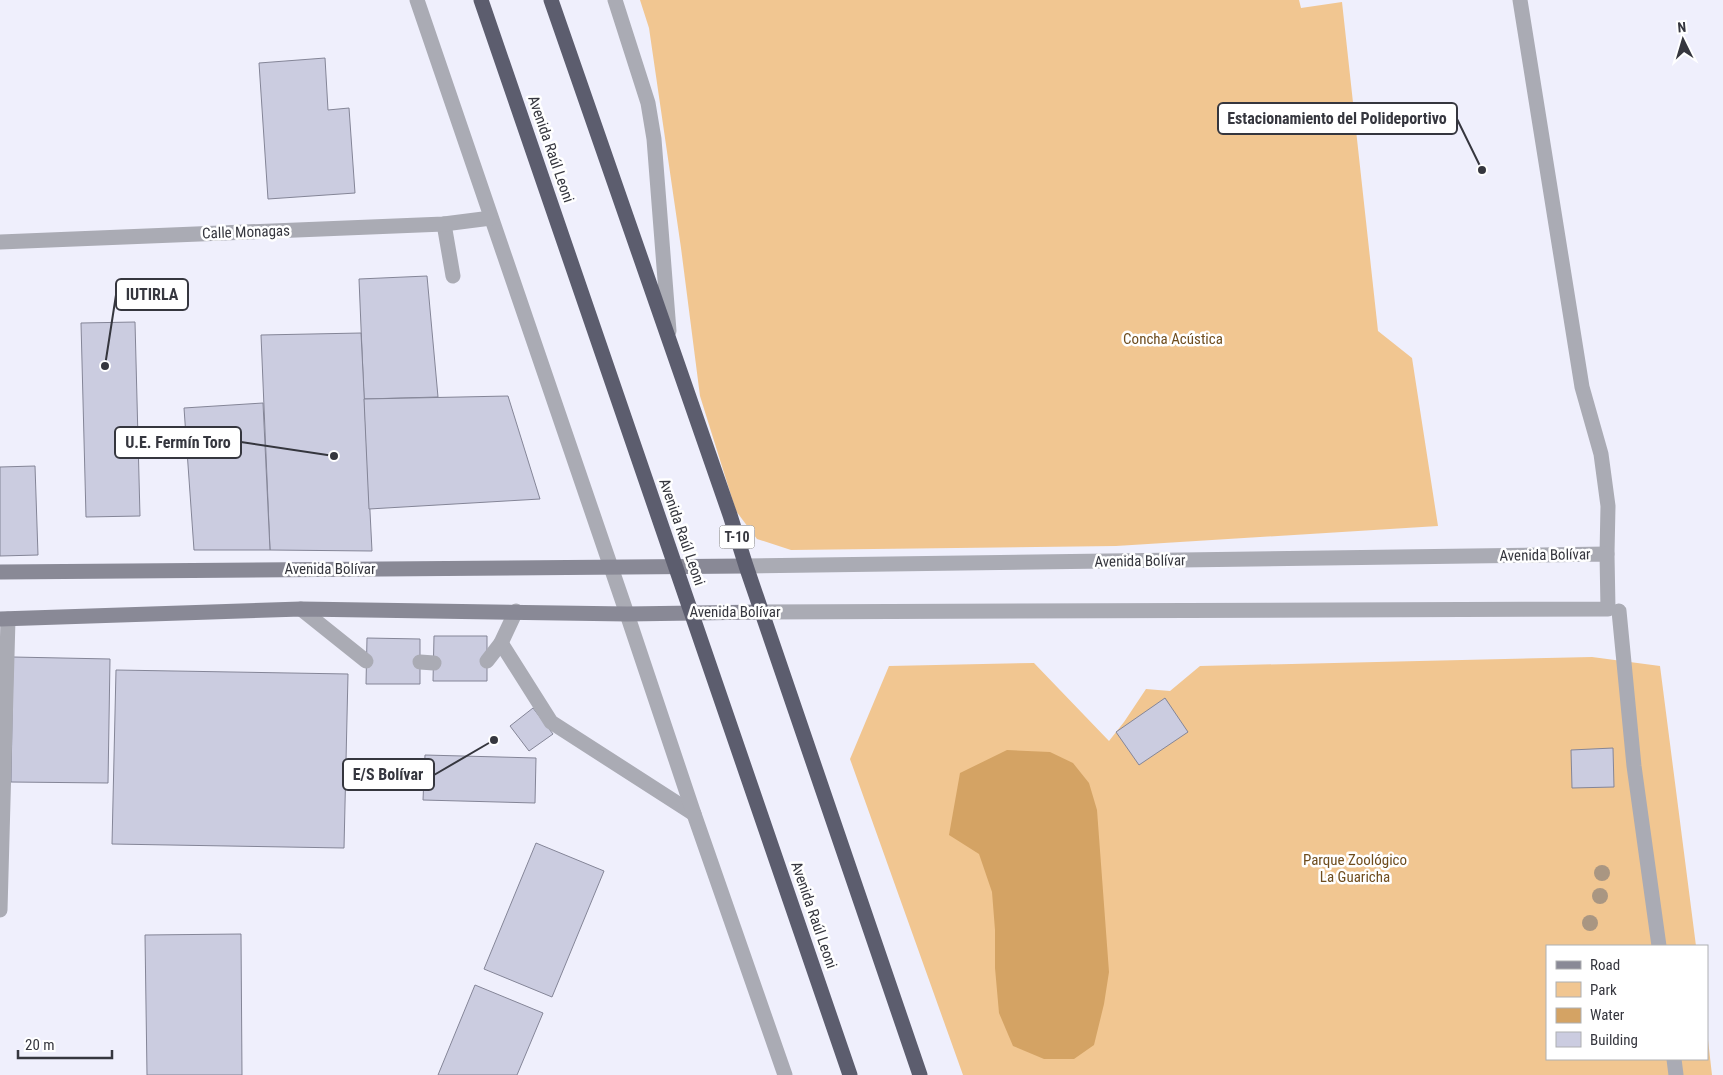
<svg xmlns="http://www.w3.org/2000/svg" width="1723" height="1075" viewBox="0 0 1723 1075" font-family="'Roboto Condensed',sans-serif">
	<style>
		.green { fill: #f1c691 }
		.water { fill: #d4a364 }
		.building { fill: #cbcce0; stroke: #848597 }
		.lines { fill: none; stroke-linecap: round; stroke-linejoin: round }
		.lane { stroke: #aaabb4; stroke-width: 15 }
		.street { stroke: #aaabb4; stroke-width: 15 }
		.secondary { stroke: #898996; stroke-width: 15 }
		.highway { stroke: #5c5d6e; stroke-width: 15 }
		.tree { fill: #a99682 }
		.labels { text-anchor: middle; stroke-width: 5; stroke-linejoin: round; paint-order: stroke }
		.shield { fill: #fff; stroke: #727278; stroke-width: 1 }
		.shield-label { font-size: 14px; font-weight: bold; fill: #35363e }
		.street-label { font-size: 15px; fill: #35363e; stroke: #fff }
		.park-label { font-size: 15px; fill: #6f4d1e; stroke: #fff }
		.leader { fill: none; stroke: #35363e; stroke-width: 2 }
		.callout-dot { fill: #35363e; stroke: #fff; stroke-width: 2 }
		.callout { fill: #fff; stroke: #35363e; stroke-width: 2 }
		.callout-label { font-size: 16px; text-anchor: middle; font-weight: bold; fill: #35363e }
	</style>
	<rect width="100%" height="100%" fill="#efeffc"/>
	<g class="green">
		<path d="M640,0H1299L1301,8L1342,2L1378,331L1412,358L1438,526L1116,546L791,550L757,539L736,511L700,396L681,248L649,28Z"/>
		<path d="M1592,657L1660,666L1696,946H1547V1059H1707V1031L1712,1075H963L850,759L889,666L1034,663L1109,741L1124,722L1146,689L1170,691L1200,666Z"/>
	</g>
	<path class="water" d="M1007,750L1050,752L1073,763L1089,783L1097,810L1109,972L1104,1004L1094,1045L1074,1059H1044L1013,1046L999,1013L995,968V930L992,892L979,854L949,835L960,773Z"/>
	<g class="building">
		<path d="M325,58L328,110L349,108L355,193L268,199L259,63Z"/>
		<path d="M427,276L438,397L364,399L359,279Z"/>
		<path d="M135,322L140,516L86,517L81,323Z"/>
		<path d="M361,333L372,551L270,550L261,335Z"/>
		<path d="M508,396L540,499L369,509L364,399Z"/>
		<path d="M263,403L270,550H194L184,408Z"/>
		<path d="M35,466L38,555L0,556V467Z"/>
		<path d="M434,636H487V681H433Z"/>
		<path d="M367,638L420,639V684H366Z"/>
		<path d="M13,657L110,659L108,783L11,782Z"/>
		<path d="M116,670L348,674L344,848L112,844Z"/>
		<path d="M1165,698L1188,732L1139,765L1116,732Z"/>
		<path d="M533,708L553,734L529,751L510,726Z"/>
		<path d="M1613,748L1614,787L1572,788L1571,750Z"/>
		<path d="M425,755L536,758L535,803L423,800Z"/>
		<path d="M536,843L604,871L552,997L484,969Z"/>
		<path d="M241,934L242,1075H147L145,935Z"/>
		<path d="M475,985L543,1013L517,1075H438Z"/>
	</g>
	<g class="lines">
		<g class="lane">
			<path d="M1520,0L1582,387L1601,454L1608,506L1607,554"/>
			<path d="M444,224L453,276"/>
			<path d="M301,609L366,661"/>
			<path d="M1619,611L1634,766L1659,946"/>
			<path d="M501,643L551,722L694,814"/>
			<path d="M487,661L501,643L516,611"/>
			<path d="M420,662L434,663"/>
			<path d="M1674,1059L1676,1075"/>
		</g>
		<g class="street">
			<path d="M417,0L627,614L694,814L785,1075"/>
			<path d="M615,0L648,103L654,139L669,331"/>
			<path d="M0,242L444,224L491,218"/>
			<path d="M746,566L1607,554L1608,609L762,612"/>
			<path d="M0,910L8,619"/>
		</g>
		<g class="secondary">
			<path d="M0,572L746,566"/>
			<path d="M0,619L301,609L627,614L762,612"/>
		</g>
		<g class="highway">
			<path d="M481,0L850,1075"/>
			<path d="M551,0L730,515L746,566L920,1075"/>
		</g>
	</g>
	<g class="tree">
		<circle cx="1602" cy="873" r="8"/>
		<circle cx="1600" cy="896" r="8"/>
		<circle cx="1590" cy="923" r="8"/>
	</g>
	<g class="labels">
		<rect class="shield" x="719.5" y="525.5" width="35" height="23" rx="4"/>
		<g class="shield-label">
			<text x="737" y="542">T-10</text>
		</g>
		<g class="street-label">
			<text transform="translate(551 149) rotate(71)" y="5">Avenida Raúl Leoni</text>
			<text transform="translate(246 232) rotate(-2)" y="5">Calle Monagas</text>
			<text transform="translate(682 532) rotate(71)" y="5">Avenida Raúl Leoni</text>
			<text transform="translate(1545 555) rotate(-1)" y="5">Avenida Bolívar</text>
			<text transform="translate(1140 561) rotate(-1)" y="5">Avenida Bolívar</text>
			<text x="330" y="574">Avenida Bolívar</text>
			<text x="735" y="617">Avenida Bolívar</text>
			<text transform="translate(814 915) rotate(71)" y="5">Avenida Raúl Leoni</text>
		</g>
		<g class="park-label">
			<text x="1173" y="344">Concha Acústica</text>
			<text x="1355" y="865">Parque Zoológico<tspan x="1355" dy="17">La Guaricha</tspan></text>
		</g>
	</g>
	<path class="leader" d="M1482 170L1457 119M105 366L116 295M334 456L241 442M494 740L434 775"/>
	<g class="callout-dot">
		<circle cx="1482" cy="170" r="5"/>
		<circle cx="105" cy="366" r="5"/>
		<circle cx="334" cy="456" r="5"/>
		<circle cx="494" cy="740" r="5"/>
	</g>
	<g class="callout">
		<rect x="1218" y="103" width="239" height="31" rx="5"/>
		<rect x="116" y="279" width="72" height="31" rx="5"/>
		<rect x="115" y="427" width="126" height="31" rx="5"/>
		<rect x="343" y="759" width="91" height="31" rx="5"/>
	</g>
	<g class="callout-label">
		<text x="1337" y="124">Estacionamiento del Polideportivo</text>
		<text x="152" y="300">IUTIRLA</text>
		<text x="178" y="448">U.E. Fermín Toro</text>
		<text x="388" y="780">E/S Bolívar</text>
	</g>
	<rect x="1546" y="945" width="162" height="115" fill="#ffffff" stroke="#aeafb2"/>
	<rect x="1556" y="961" width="25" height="8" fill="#898996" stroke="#aeafb2"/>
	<text x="1590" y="970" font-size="15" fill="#35363e">Road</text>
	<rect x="1556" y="982" width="25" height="15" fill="#f1c691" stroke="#aeafb2"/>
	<text x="1590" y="995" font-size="15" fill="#35363e">Park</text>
	<rect x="1556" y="1008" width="25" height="15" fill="#d4a364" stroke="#aeafb2"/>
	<text x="1590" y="1020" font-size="15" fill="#35363e">Water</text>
	<rect x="1556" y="1032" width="25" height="15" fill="#cbcce0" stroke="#aeafb2"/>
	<text x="1590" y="1045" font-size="15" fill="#35363e">Building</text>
	<g transform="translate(1683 40) rotate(355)" stroke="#ffffff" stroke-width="4" paint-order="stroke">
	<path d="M0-4L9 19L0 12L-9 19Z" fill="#35363e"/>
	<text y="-8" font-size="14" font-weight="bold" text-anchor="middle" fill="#35363e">N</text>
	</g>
	<path d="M18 1050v8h94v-8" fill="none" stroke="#35363e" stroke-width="2.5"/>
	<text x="25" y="1050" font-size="15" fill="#35363e" stroke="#ffffff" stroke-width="4" paint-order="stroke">20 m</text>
</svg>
